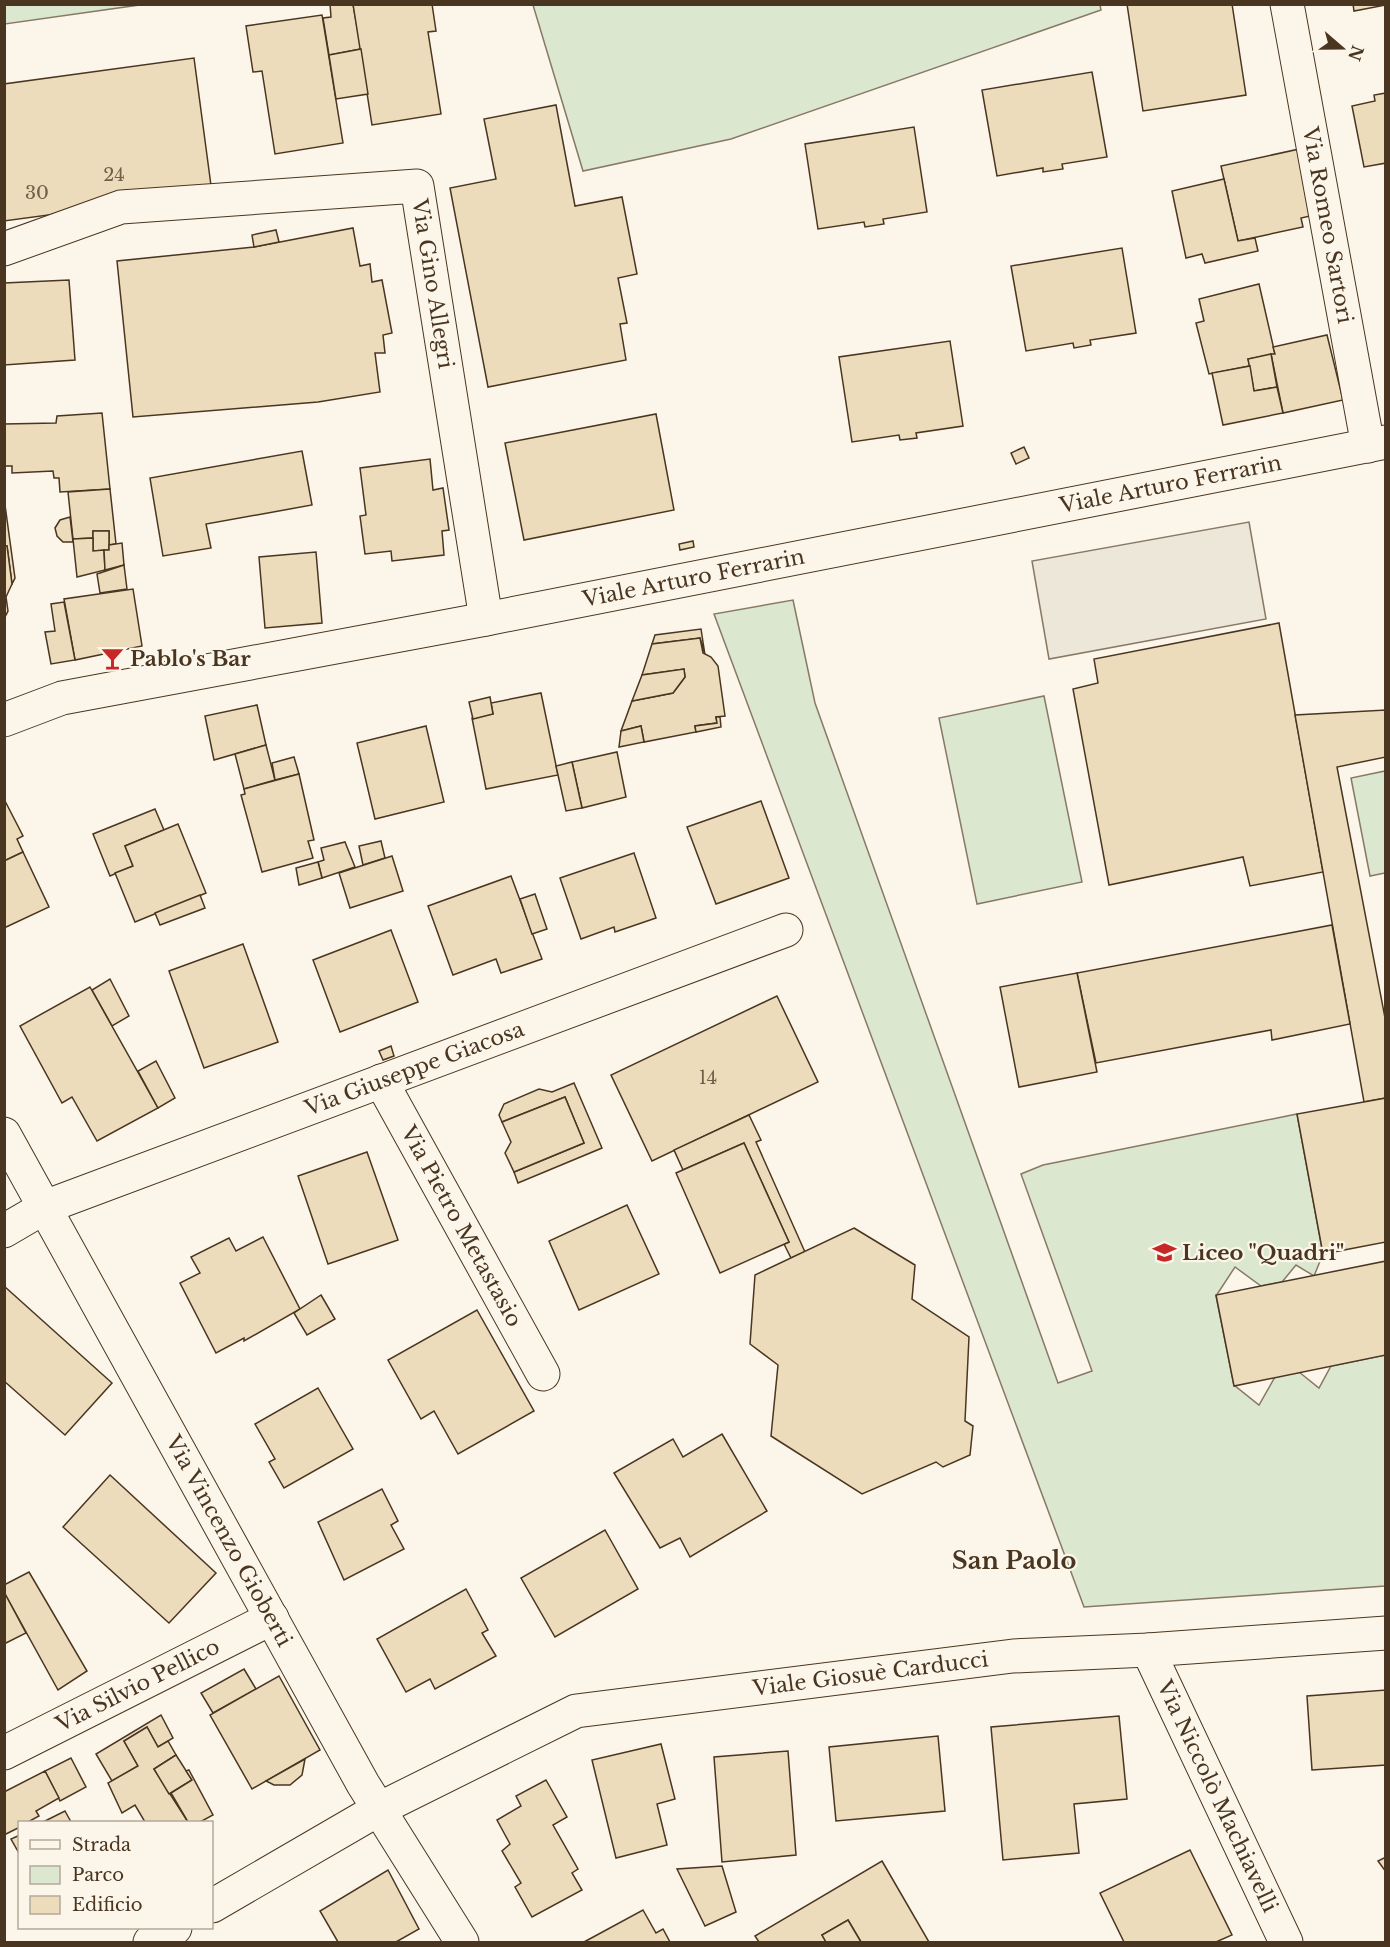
<svg xmlns="http://www.w3.org/2000/svg" width="1390" height="1947" viewBox="0 0 1390 1947" font-family="'Libre Baskerville',serif">
	<style>
		.green { fill: #dce7d0; stroke: #887966; stroke-width: 1.5 }
		.parking { fill: #ede7d9; stroke: #887966; stroke-width: 1.5 }
		.building { fill: #ecdcbc; stroke: #4a3520; stroke-width: 1.5 }
		.lines { fill: none; stroke-linecap: round; stroke-linejoin: round }
		.minor-casing { stroke: #4a3520; stroke-width: 35 }
		.minor { stroke: #fbf6e9; stroke-width: 33 }
		.labels { text-anchor: middle; stroke-width: 4.5; stroke-linejoin: round; paint-order: stroke }
		.number-label { font-size: 18px; fill: #725f47 }
		.street-label { font-size: 21px; fill: #4a3520; stroke: #fbf6e9 }
		.poi-label { font-size: 21px; font-weight: bold; fill: #4a3520; stroke: #fbf6e9; text-anchor: start }
		.quarter-label { font-size: 24px; font-weight: bold; fill: #4a3520; stroke: #fbf6e9 }
	</style>
	<rect width="100%" height="100%" fill="#fbf6e9"/>
	<g class="green">
		<path d="M5,4H139V5L5,24Z"/>
		<path d="M1100,5L1101,10L731,139L583,171L533,5Z"/>
		<path d="M793,600L815,703L1058,1383L1092,1371L1021,1174L1043,1165L1297,1114L1323,1254L1314,1276L1296,1265L1282,1282L1261,1286L1235,1267L1216,1296L1234,1385L1259,1405L1275,1377L1299,1372L1319,1388L1331,1366L1385,1355V1586L1084,1607L714,614Z"/>
		<path d="M1044,696L1082,882L977,904L939,718Z"/>
		<path d="M1385,771V873L1370,876L1351,778Z"/>
	</g>
	<path class="parking" d="M1249,522L1266,619L1049,659L1032,561Z"/>
	<g class="building">
		<path d="M330,4H353L361,49L329,55L323,18L331,17Z"/>
		<path d="M353,4H432L436,31L428,32L441,114L372,125Z"/>
		<path d="M1127,4H1232L1246,95L1143,111Z"/>
		<path d="M1353,4H1386V5L1354,11Z"/>
		<path d="M322,15L343,143L275,154L262,71L253,72L246,26Z"/>
		<path d="M361,49L368,94L336,99L329,55Z"/>
		<path d="M194,58L212,193L4,221V84Z"/>
		<path d="M1092,72L1107,157L1062,164L1063,169L1043,172V168L997,176L982,90Z"/>
		<path d="M1386,93V163L1364,167L1352,106L1375,101L1374,95Z"/>
		<path d="M556,105L575,206L622,197L637,274L618,278L627,323L620,324L626,360L488,387L450,188L496,179L484,119Z"/>
		<path d="M914,127L927,212L883,219L884,224L865,227L864,222L818,229L805,144Z"/>
		<path d="M1304,148L1319,214L1301,218L1303,227L1238,241L1221,166Z"/>
		<path d="M1224,179L1238,241L1255,238L1258,251L1205,263L1202,254L1186,258L1172,191Z"/>
		<path d="M353,228L360,266L370,264L372,282L382,280L392,333L383,335L385,353H375L380,392L318,402L133,417L117,261L254,247Z"/>
		<path d="M276,230L279,242L254,247L252,235Z"/>
		<path d="M1122,248L1136,333L1090,340L1091,345L1074,348L1073,343L1026,351L1011,266Z"/>
		<path d="M69,280L75,360L4,365V283Z"/>
		<path d="M1259,284L1275,354L1248,359L1250,366L1209,374L1196,323L1204,321L1199,299Z"/>
		<path d="M1327,335L1343,400L1283,413L1271,354H1275L1273,347Z"/>
		<path d="M950,341L963,426L916,433L917,438L900,440L899,435L852,442L839,357Z"/>
		<path d="M1271,354L1277,387L1254,391L1248,359Z"/>
		<path d="M1250,366L1254,391L1277,387L1283,413L1223,425L1212,373Z"/>
		<path d="M102,413L110,489L60,492L59,478H54L53,471L12,473V466H4V424L56,423L57,416Z"/>
		<path d="M656,414L674,510L524,540L505,443Z"/>
		<path d="M1024,447L1029,458L1016,464L1011,453Z"/>
		<path d="M302,451L312,505L206,524L211,548L163,556L150,478Z"/>
		<path d="M430,459L433,490L443,488L449,530L442,531L444,555L392,561L391,551L365,554L360,516L366,515L360,468Z"/>
		<path d="M110,489L116,544L109,545V531H93V538L73,539L68,492Z"/>
		<path d="M5,505L15,578L12,584L7,546H4Z"/>
		<path d="M70,517L73,542H63L57,536L55,528L60,520Z"/>
		<path d="M93,531H109V550L93,551Z"/>
		<path d="M93,538V551L104,550L105,570L77,577L73,539Z"/>
		<path d="M693,541L694,547L680,550L679,544Z"/>
		<path d="M122,543L124,565L105,570L104,550H109V545Z"/>
		<path d="M4,546H7L12,584L6,597L8,611L4,619Z"/>
		<path d="M316,552L322,623L265,628L259,557Z"/>
		<path d="M124,565L127,589L100,593L97,574Z"/>
		<path d="M133,589L142,646L75,660L64,599Z"/>
		<path d="M64,602L75,660L51,664L45,632L55,631L51,604Z"/>
		<path d="M1279,623L1323,872L1250,886L1243,857L1109,885L1073,689L1098,683L1094,659Z"/>
		<path d="M701,629L705,655L700,638L652,644L655,635Z"/>
		<path d="M700,638L703,653L711,657L718,666L725,716L716,717L717,723L695,726L696,732L644,742L641,726L621,731L632,701L673,693L685,677L684,669L642,675L652,644Z"/>
		<path d="M684,669L685,677L673,693L632,701L642,675Z"/>
		<path d="M541,693L558,775L486,789L472,718L493,714L491,703Z"/>
		<path d="M490,697L493,714L473,719L469,702Z"/>
		<path d="M257,705L266,745L214,760L205,716Z"/>
		<path d="M1386,710V757L1337,767L1386,1023V1098L1364,1102L1295,715Z"/>
		<path d="M716,717H720L721,727L696,732L695,726L717,723Z"/>
		<path d="M426,726L444,802L375,819L357,743Z"/>
		<path d="M641,726L644,742L619,747L621,731Z"/>
		<path d="M266,745L275,780L244,789L235,754Z"/>
		<path d="M617,752L626,797L582,808L572,762Z"/>
		<path d="M294,757L299,774L275,780L272,763Z"/>
		<path d="M572,762L582,808L566,811L556,766Z"/>
		<path d="M299,774L314,840L308,841L313,858L262,872L241,795L245,794L244,789Z"/>
		<path d="M4,799L23,836L17,839L23,852L4,861Z"/>
		<path d="M761,801L789,878L716,904L687,827Z"/>
		<path d="M155,809L164,830L125,846L133,866L110,876L93,834Z"/>
		<path d="M178,824L206,893L135,922L115,873L133,866L125,846Z"/>
		<path d="M381,841L385,858L363,865L359,846Z"/>
		<path d="M345,842L355,867L322,878L318,862L324,860L321,848Z"/>
		<path d="M23,852L49,907L4,928V861Z"/>
		<path d="M634,853L656,918L615,932L614,927L581,939L560,878Z"/>
		<path d="M392,856L403,891L350,908L339,873Z"/>
		<path d="M318,862L322,878L299,885L296,868Z"/>
		<path d="M511,876L542,959L501,973L496,959L453,975L428,906Z"/>
		<path d="M535,894L547,929L532,934L520,899Z"/>
		<path d="M200,895L205,908L160,925L155,913Z"/>
		<path d="M1332,925L1350,1024L1272,1040L1271,1030L1096,1063L1077,973Z"/>
		<path d="M391,930L418,1002L340,1032L313,960Z"/>
		<path d="M243,944L278,1042L204,1068L169,971Z"/>
		<path d="M1077,973L1097,1072L1019,1087L1000,987Z"/>
		<path d="M110,979L129,1016L112,1026L92,990Z"/>
		<path d="M90,987L158,1108L97,1141L72,1097L62,1103L20,1026Z"/>
		<path d="M777,996L818,1082L652,1161L611,1075Z"/>
		<path d="M391,1046L394,1056L383,1060L379,1051Z"/>
		<path d="M156,1061L175,1098L158,1108L138,1071Z"/>
		<path d="M574,1083L602,1148L518,1183L514,1172L584,1143L565,1097L502,1122L499,1115L504,1104L539,1089L552,1092Z"/>
		<path d="M565,1097L584,1143L514,1172L505,1153L511,1142L502,1122Z"/>
		<path d="M1386,1098V1242L1323,1254L1297,1114Z"/>
		<path d="M749,1115L761,1140L756,1142L805,1252L791,1258L784,1244L789,1242L744,1143L683,1170L674,1150Z"/>
		<path d="M744,1143L789,1242L720,1273L676,1173Z"/>
		<path d="M367,1152L398,1240L328,1264L298,1176Z"/>
		<path d="M627,1205L659,1274L579,1310L549,1241Z"/>
		<path d="M854,1228L915,1265L912,1299L969,1337L965,1421L973,1426L970,1455L943,1467L936,1462L862,1494L771,1436L778,1365L750,1344L755,1275Z"/>
		<path d="M263,1237L300,1309L244,1341V1338L216,1353L180,1283L200,1273L191,1257L229,1238L236,1251Z"/>
		<path d="M1386,1261V1355L1234,1386L1216,1295Z"/>
		<path d="M4,1286L112,1383L65,1435L4,1381Z"/>
		<path d="M321,1295L335,1319L307,1335L294,1313Z"/>
		<path d="M477,1310L534,1411L458,1454L434,1411L421,1419L388,1360Z"/>
		<path d="M318,1388L353,1449L284,1488L269,1462L275,1459L255,1424Z"/>
		<path d="M722,1434L767,1511L690,1557L680,1538L660,1548L614,1473L673,1439L683,1457Z"/>
		<path d="M110,1475L216,1573L169,1623L63,1527Z"/>
		<path d="M382,1489L398,1521L391,1525L404,1549L344,1580L318,1522Z"/>
		<path d="M605,1530L638,1589L555,1637L521,1578Z"/>
		<path d="M29,1572L87,1671L58,1690L4,1592V1585Z"/>
		<path d="M466,1589L488,1630L482,1633L496,1656L435,1689L430,1679L406,1692L377,1639Z"/>
		<path d="M4,1592L26,1633L6,1643L4,1640Z"/>
		<path d="M244,1669L256,1689L213,1713L201,1693Z"/>
		<path d="M279,1676L320,1750L252,1789L210,1715Z"/>
		<path d="M1386,1690V1765L1312,1770L1307,1696Z"/>
		<path d="M161,1715L173,1738L158,1747L147,1727L124,1741L138,1766L112,1781L96,1754Z"/>
		<path d="M1119,1716L1127,1799L1074,1804L1079,1853L1003,1860L991,1727Z"/>
		<path d="M147,1727L158,1747L168,1741L176,1755L154,1769L188,1822H145L135,1805L122,1813L108,1783L138,1766L124,1741Z"/>
		<path d="M938,1736L945,1811L836,1821L829,1747Z"/>
		<path d="M661,1744L675,1799L657,1804L667,1845L616,1858L592,1760Z"/>
		<path d="M788,1751L796,1855L722,1862L714,1757Z"/>
		<path d="M176,1755L192,1780L169,1794L154,1769Z"/>
		<path d="M71,1758L86,1787L60,1801L45,1771Z"/>
		<path d="M305,1759L302,1775L290,1785H274L266,1781Z"/>
		<path d="M189,1770L213,1815L200,1822H188L171,1793L192,1780L186,1771Z"/>
		<path d="M45,1771L59,1798L36,1811L39,1816L28,1822H20V1827L4,1835V1792Z"/>
		<path d="M546,1780L567,1817L553,1825L578,1869L572,1873L582,1890L532,1917L515,1887L521,1883L502,1851L510,1844L497,1820L521,1806L516,1796Z"/>
		<path d="M65,1811L71,1822H43Z"/>
		<path d="M20,1835V1855L11,1839Z"/>
		<path d="M1190,1850L1232,1935L1216,1942H1124L1100,1893Z"/>
		<path d="M1386,1857V1872L1378,1861Z"/>
		<path d="M882,1861L929,1942H861L848,1920L822,1935L826,1942H759L755,1936Z"/>
		<path d="M722,1866L736,1912L705,1926L677,1869Z"/>
		<path d="M388,1870L419,1929L396,1942H338L320,1911Z"/>
		<path d="M643,1910L656,1933L663,1929L670,1942H584Z"/>
		<path d="M848,1920L861,1942H826L822,1935Z"/>
	</g>
	<g class="lines">
		<defs>
			<g id="minor">
				<path id="s1" d="M1287,4L1368,446"/>
				<path id="s2" d="M4,249L121,207L417,186L486,619"/>
				<path id="s3" d="M4,720L62,698L486,619L1386,442"/>
				<path id="s4" d="M381,1081L543,1374"/>
				<path id="s5" d="M4,1134L363,1784L462,1942"/>
				<path id="s6" d="M4,1231L45,1207L786,930"/>
				<path id="s7" d="M1148,1650L1286,1942"/>
				<path id="s8" d="M4,1753L272,1618"/>
				<path id="s9" d="M212,1906L379,1809L576,1711L1013,1656L1148,1650L1386,1633"/>
				<path d="M150,1942L175,1928"/>
			</g>
		</defs>
		<use href="#minor" class="minor-casing"/>
		<use href="#minor" class="minor"/>
	</g>
	<defs>
		<symbol id="bar-bare" viewBox="-9 -9 18 18"><path d="M-6-5H6L.8 .8V4.5H3.5V6h-7V4.5H-.8V.8Z" fill="#c62828" stroke="#fbf6e9" stroke-width="2.5" paint-order="stroke"/></symbol>
		<symbol id="school-bare" viewBox="-9 -9 18 18"><path d="M0-5L7-2L0 1L-7-2ZM-4 1L0 2.5L4 1V4Q0 6-4 4Z" fill="#c62828" stroke="#fbf6e9" stroke-width="2.5" paint-order="stroke"/></symbol>
	</defs>
	<g fill-rule="evenodd">
		<use href="#bar-bare" x="96" y="642" width="33" height="33"/>
		<use href="#school-bare" x="1148" y="1236" width="33" height="33"/>
	</g>
	<g class="labels">
		<g class="number-label">
			<text x="114" y="181">24</text>
			<text x="37" y="199">30</text>
			<text x="708" y="1084">14</text>
		</g>
		<g class="street-label">
			<text dy="7" stroke="none"><textPath href="#s1" startOffset="225">Via Romeo Sartori</textPath></text>
			<text dy="7" stroke="none"><textPath href="#s2" startOffset="520">Via Gino Allegri</textPath></text>
			<text dy="7" stroke="none"><textPath href="#s3" startOffset="1191">Viale Arturo Ferrarin</textPath></text>
			<text dy="7" stroke="none"><textPath href="#s3" startOffset="705">Viale Arturo Ferrarin</textPath></text>
			<text dy="7" stroke="none"><textPath href="#s6" startOffset="442">Via Giuseppe Giacosa</textPath></text>
			<text dy="7" stroke="none"><textPath href="#s4" startOffset="166">Via Pietro Metastasio</textPath></text>
			<text dy="7" stroke="none"><textPath href="#s5" startOffset="465">Via Vincenzo Gioberti</textPath></text>
			<text dy="7" stroke="none"><textPath href="#s9" startOffset="710">Viale Giosuè Carducci</textPath></text>
			<text dy="7" stroke="none"><textPath href="#s8" startOffset="150">Via Silvio Pellico</textPath></text>
			<text dy="7" stroke="none"><textPath href="#s7" startOffset="162">Via Niccolò Machiavelli</textPath></text>
		</g>
		<g class="poi-label">
			<text x="130" y="666">Pablo's Bar</text>
			<text x="1182" y="1260">Liceo "Quadri"</text>
		</g>
		<g class="quarter-label">
			<text x="1014" y="1569">San Paolo</text>
		</g>
	</g>
	<rect width="1390" height="1947" fill="none" stroke="#4a3520" stroke-width="12"/>
	<rect x="18" y="1821" width="195" height="108" fill="#fbf6e9" stroke="#b4a999" stroke-width="1.5"/>
	<rect x="30" y="1840" width="30" height="9" fill="#fbf6e9" stroke="#b4a999" stroke-width="1.5"/>
	<text x="72" y="1851" font-size="18" fill="#4a3520">Strada</text>
	<rect x="30" y="1866" width="30" height="18" fill="#dce7d0" stroke="#b4a999" stroke-width="1.5"/>
	<text x="72" y="1881" font-size="18" fill="#4a3520">Parco</text>
	<rect x="30" y="1896" width="30" height="18" fill="#ecdcbc" stroke="#b4a999" stroke-width="1.5"/>
	<text x="72" y="1911" font-size="18" fill="#4a3520">Edificio</text>
	<g transform="translate(1342 48) rotate(110)" stroke="#fbf6e9" stroke-width="4.5" paint-order="stroke">
	<path d="M0-4.5L10 22L0 15L-10 22Z" fill="#4a3520"/>
	<text y="-9" font-size="16" font-weight="bold" text-anchor="middle" fill="#4a3520">N</text>
	</g>
</svg>
